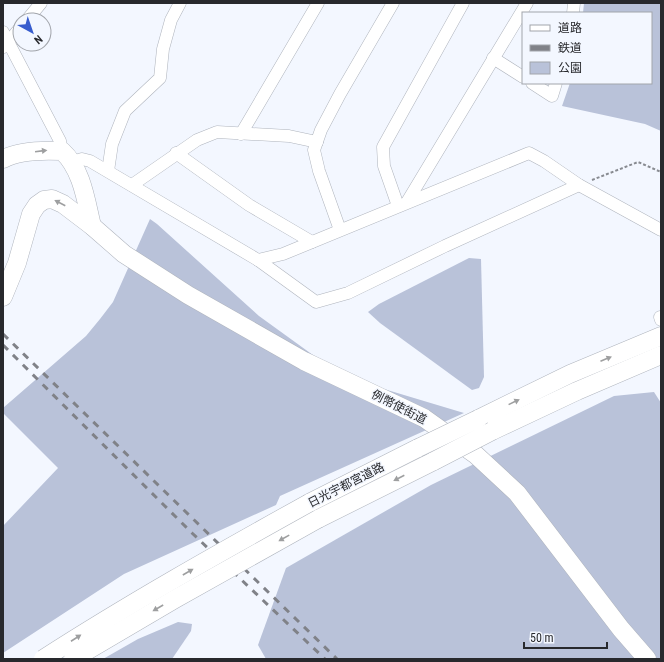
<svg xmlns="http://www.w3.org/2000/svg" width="664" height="662" viewBox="0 0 664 662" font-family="'Roboto Condensed','Noto Sans JP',sans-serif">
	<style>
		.green { fill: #b9c2d9 }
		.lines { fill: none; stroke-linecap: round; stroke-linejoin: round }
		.minor-casing { stroke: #afb4bd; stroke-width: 13 }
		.highway-casing { stroke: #afb4bd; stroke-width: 19 }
		.path { stroke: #888b91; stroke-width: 2; stroke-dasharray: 3 2; stroke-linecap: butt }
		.minor { stroke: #fff; stroke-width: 12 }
		.highway { stroke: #fff; stroke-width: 18 }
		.rail { stroke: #808288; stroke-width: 3; stroke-dasharray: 7 7; stroke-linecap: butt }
		.highway-bridge-casing { stroke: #afb4bd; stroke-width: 19; stroke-linecap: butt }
		.highway-bridge { stroke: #fff; stroke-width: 18 }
		.oneway { fill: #9e9fa0 }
		.labels { text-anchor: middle; stroke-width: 3; stroke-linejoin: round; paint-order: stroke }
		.street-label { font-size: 12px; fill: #28292d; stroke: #f3f7ff }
	</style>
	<rect width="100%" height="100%" fill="#f3f7ff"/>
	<g class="green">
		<path d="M584,3H661V131L645,124L562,106L570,83H651V13H583Z"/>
		<path d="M150,219L157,224L259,316L324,363V371L464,413L280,496L276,505L124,574L3,653V526L58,468L3,413V408L86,336L100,319L113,302Z"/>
		<path d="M469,258L481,259L484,377L479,388L472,390L380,323L368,312L379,304Z"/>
		<path d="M654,392L661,403V659H266L258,645L286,568L431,485L614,396Z"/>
		<path d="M178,622L192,624L191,631L172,659H103L138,639Z"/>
	</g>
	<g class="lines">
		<defs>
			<g id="minor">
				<path d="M573,13L574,3"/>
				<path d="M27,20L41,3"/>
				<path d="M3,32L60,141L62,151"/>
				<path d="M4,47L20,28"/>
				<path d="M493,58L523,77"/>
				<path d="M532,83L552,96L556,83"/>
				<path d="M241,134L318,3"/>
				<path d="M176,153L249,205L312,242"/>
				<path d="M72,162L82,159L90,161L258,260L283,254L529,153L544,161L579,185L661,230"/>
				<path d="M108,171L112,144L125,111L160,78L163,49L171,20L180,3"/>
				<path d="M132,185L197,140L217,132L289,136L317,142"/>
				<path d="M407,202L527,3"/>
				<path d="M398,206L384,166L383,147L463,3"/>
				<path d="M340,230L319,171L314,150L321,130L340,94L393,3"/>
				<path d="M258,260L316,302L348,293L445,246L579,185"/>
				<path d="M661,317H660L661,320"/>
			</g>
			<g id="highway">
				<path d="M3,159C20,150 43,150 62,151C82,169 86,201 92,226"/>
				<path d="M3,297L17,263L31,214L37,205L44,200L52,199L63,204L92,226L124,254L188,295L304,361L424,418L476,455L517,493L621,629L647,659"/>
				<path d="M478,419L570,374L661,336"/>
				<path d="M492,431L577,391L661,355"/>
				<path d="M309,503L418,448"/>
				<path d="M318,519L434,461"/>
			</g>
		</defs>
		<use href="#minor" class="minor-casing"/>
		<use href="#highway" class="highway-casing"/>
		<path class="path" d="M592,180L638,162L661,172"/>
		<use href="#minor" class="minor"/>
		<use href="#highway" class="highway"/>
		<g class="rail">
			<path d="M3,334L337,659"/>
			<path d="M3,345L192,533L325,659"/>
		</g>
		<defs>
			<g id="highway-bridge">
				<path d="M418,448L478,419"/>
				<path d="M434,461L492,431"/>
				<path d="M43,659C130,603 219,553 309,503"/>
				<path d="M73,659L175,599L318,519"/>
			</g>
		</defs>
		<use href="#highway-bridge" class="highway-bridge-casing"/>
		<use href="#highway-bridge" class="highway-bridge"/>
	</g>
	<defs><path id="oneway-solid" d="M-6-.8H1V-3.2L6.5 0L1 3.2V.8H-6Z"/></defs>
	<g class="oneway">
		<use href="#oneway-solid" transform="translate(41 151) rotate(-7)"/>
		<use href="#oneway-solid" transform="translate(60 203) rotate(-152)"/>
		<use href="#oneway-solid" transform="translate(606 359) rotate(-23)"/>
		<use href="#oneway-solid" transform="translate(514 402) rotate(-26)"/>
		<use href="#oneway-solid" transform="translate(399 478) rotate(153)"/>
		<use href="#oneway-solid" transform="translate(284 538) rotate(151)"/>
		<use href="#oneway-solid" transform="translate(188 572) rotate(-30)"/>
		<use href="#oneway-solid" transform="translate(158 608) rotate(150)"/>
		<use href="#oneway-solid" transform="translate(76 638) rotate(-33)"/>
	</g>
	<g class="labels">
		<g class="street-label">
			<text transform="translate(399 407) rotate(27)" y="4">例幣使街道</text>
			<text transform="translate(346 485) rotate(-27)" y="4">日光宇都宮道路</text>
		</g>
	</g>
	<rect width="664" height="662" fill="none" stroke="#28292d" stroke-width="8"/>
	<rect x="522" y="12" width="130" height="72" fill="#f3f7ff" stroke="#a2a5ab"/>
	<rect x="530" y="25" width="20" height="6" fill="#ffffff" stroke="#a2a5ab"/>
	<text x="558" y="32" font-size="12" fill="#28292d">道路</text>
	<rect x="530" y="45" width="20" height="6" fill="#808288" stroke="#a2a5ab"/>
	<text x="558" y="52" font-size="12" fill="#28292d">鉄道</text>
	<rect x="530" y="62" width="20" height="12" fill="#b9c2d9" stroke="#a2a5ab"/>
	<text x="558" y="72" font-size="12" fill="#28292d">公園</text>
	<g transform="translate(32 32) rotate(140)"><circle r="19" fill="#f3f7ff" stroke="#a2a5ab"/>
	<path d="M0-3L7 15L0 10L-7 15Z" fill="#375ccd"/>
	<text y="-6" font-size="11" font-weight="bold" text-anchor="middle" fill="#28292d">N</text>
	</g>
	<path d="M524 642v6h83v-6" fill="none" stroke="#28292d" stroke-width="2"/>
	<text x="530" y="642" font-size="12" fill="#28292d" stroke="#f3f7ff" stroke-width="3" paint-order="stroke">50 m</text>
</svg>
